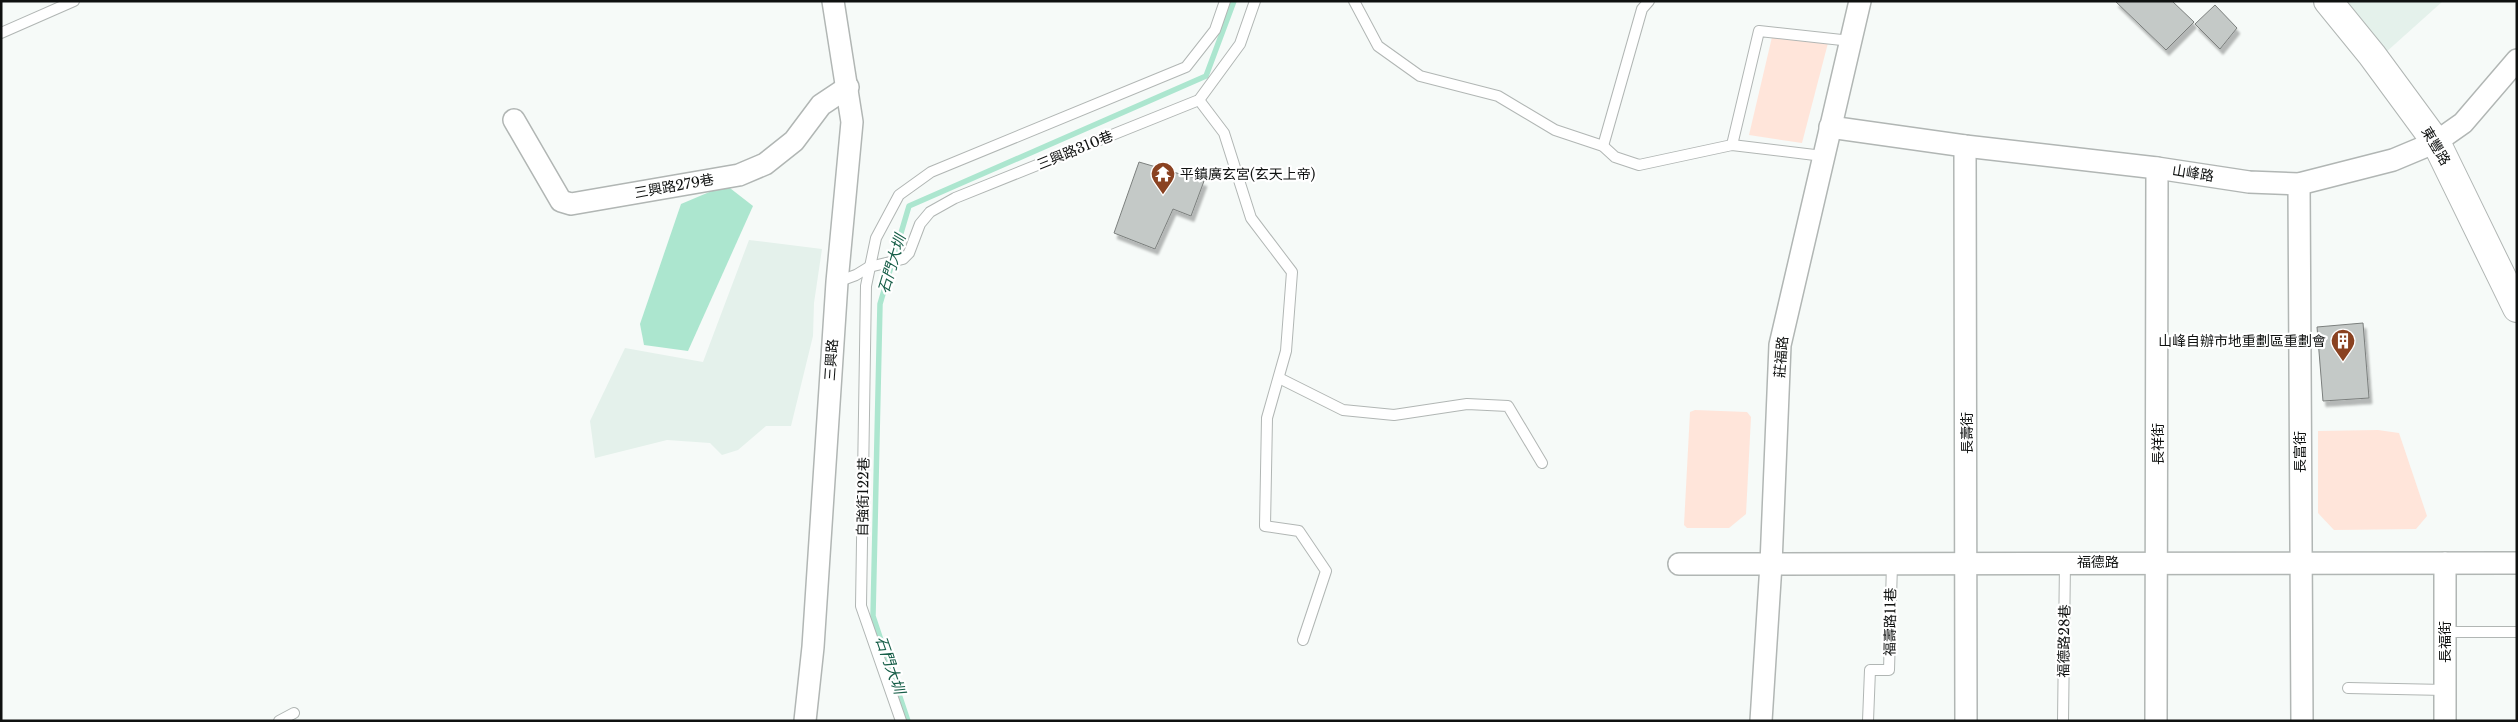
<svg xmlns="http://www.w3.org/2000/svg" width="2518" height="722" viewBox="0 0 2518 722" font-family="'Libre Baskerville','Noto Sans TC',serif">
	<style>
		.built { fill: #e4f1eb }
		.green { fill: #ffe5da }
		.water { fill: #ace6cf }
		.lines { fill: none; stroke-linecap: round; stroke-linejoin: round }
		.stream { stroke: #ace6cf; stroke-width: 5.5 }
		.building { fill: #c4c9c7; stroke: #7b7f7d; filter: url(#shadow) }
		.lane-casing { stroke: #b1b6b4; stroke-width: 12 }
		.street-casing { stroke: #b1b6b4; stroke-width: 24 }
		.secondary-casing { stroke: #b1b6b4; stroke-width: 30 }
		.lane { stroke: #fff; stroke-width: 10 }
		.street { stroke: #fff; stroke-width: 21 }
		.secondary { stroke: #fff; stroke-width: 28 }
		.labels { text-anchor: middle; stroke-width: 4.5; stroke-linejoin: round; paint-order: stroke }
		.street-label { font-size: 14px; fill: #0f1110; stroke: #fff }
		.poi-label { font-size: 14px; fill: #0f1110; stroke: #fff; text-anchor: start }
		.water-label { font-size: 15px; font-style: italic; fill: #185f49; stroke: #fff }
	</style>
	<defs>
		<filter id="shadow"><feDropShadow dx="3" dy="5.5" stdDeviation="1" flood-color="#0004"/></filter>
	</defs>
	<rect width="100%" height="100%" fill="#f6faf8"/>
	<g class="built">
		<path d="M2343,1H2443L2385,53Z"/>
		<path d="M749,240L822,249L814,303L813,336L791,426H766L738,450L722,455L710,443L667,440L595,458L590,421L625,348L703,362Z"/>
	</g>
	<g class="green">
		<path d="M1772,37L1828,43L1802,143L1749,135Z"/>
		<path d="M1695,410L1747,412L1751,417L1746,514L1729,528H1687L1684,525L1690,412Z"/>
		<path d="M2378,430L2399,433L2427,516L2416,529L2334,530L2318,513V431Z"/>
	</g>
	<path class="water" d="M726,185L753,206L688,351L644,345L640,324L681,204Z"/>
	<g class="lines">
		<path class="stream" d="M908,721L873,616L880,304L909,206L1206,76L1234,1"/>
	</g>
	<g class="building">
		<path d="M2115,1H2172L2194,22L2166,50Z"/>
		<path d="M2215,5L2237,28L2220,49L2195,24Z"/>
		<path d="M1139,162L1204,181L1191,216L1173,209L1155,249L1114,233Z"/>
		<path d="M2363,323L2369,398L2323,401L2317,327Z"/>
	</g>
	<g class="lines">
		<defs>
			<g id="lane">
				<path d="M1354,1L1378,46L1420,76L1498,96L1555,130L1603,146L1615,157L1639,165L1732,145L1823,156"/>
				<path d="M1,33L74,1"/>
				<path d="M1199,100L1224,133L1251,218L1292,272L1286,351L1267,418L1265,526L1299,531L1326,571L1303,640"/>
				<path d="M1732,145L1759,31L1851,41"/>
				<path d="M1603,146L1642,9L1649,1"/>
				<path d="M837,282L856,275L869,267L903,259L909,253L920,224L930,212L955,198L1199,100L1240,44L1255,1"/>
				<path d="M1279,378L1343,410L1394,415L1467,404L1508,406L1542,463"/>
				<path d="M2446,632H2517"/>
				<path d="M2348,688L2445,690"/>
				<path d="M279,721L294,713"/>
				<path d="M901,721L861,606L866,286L876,238L899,195L931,172L1186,67L1215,30L1225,1"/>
				<path d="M1868,721L1870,670H1889L1892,564"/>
				<path d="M2063,721L2065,562"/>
			</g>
			<g id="street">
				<path d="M514,120L561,201L571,204L739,175L765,164L794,141L821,105L848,87"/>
				<path d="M1830,127L1965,146L2157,168L2249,182L2299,184L2393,160L2436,142L2463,123L2517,60"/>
				<path d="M1965,146L1966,721"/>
				<path d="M2299,184L2302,721"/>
				<path d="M1679,564L2517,563"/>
				<path d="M805,721L813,647L837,282L852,122L833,1"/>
				<path d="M1761,721L1771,564L1780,345L1860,1"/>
				<path d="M2156,721L2157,168"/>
				<path d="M2445,721V563"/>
			</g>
			<path id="secondary" d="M2328,1L2372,55L2436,142L2517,308"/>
		</defs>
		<use href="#lane" class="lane-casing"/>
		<use href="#street" class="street-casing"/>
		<use href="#secondary" class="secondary-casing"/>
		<use href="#lane" class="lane"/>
		<use href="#street" class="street"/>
		<use href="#secondary" class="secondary"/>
	</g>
	<defs>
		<symbol id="temple-pin" viewBox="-11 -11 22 30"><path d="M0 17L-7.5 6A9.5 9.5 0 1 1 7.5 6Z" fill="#8a4221" stroke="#fff"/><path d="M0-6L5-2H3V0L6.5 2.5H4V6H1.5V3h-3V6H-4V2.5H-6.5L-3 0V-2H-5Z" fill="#fff"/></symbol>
		<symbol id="building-pin" viewBox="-11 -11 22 30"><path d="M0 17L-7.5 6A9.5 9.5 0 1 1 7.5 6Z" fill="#8a4221" stroke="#fff"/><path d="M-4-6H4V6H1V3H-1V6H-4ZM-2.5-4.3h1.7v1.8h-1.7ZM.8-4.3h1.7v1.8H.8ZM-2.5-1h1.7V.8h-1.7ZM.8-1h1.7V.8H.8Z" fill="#fff"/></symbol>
	</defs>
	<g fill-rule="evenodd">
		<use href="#temple-pin" x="1149" y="160" width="28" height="38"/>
		<use href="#building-pin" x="2329" y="327" width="28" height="38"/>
	</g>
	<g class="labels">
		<g class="street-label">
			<text transform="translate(2436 146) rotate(59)" y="5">東豐路</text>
			<text transform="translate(1075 150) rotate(-22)" y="5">三興路310巷</text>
			<text transform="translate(2193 173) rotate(9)" y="5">山峰路</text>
			<text transform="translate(674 186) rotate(-10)" y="5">三興路279巷</text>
			<text transform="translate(1781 357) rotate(-85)" y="5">莊福路</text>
			<text transform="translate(831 360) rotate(-86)" y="5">三興路</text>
			<text transform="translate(1967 433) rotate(-90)" y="5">長壽街</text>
			<text transform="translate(2158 444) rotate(-90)" y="5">長祥街</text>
			<text transform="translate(2300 452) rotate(-90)" y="5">長富街</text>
			<text transform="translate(863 497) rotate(-89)" y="5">自強街122巷</text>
			<text x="2098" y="567">福德路</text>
			<text transform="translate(1890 622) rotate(-89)" y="5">福壽路11巷</text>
			<text transform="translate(2064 641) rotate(-89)" y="5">福德路28巷</text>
			<text transform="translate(2445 642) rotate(-90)" y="5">長福街</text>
		</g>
		<g class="poi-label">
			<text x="1180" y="179">平鎮廣玄宮(玄天上帝)</text>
			<text x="2326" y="346" text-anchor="end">山峰自辦市地重劃區重劃會</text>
		</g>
		<g class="water-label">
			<text transform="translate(892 264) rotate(-73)" y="5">石門大圳</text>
			<text transform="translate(890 665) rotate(71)" y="5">石門大圳</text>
		</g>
	</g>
	<rect width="2518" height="722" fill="none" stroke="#0f1110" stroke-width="5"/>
</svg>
